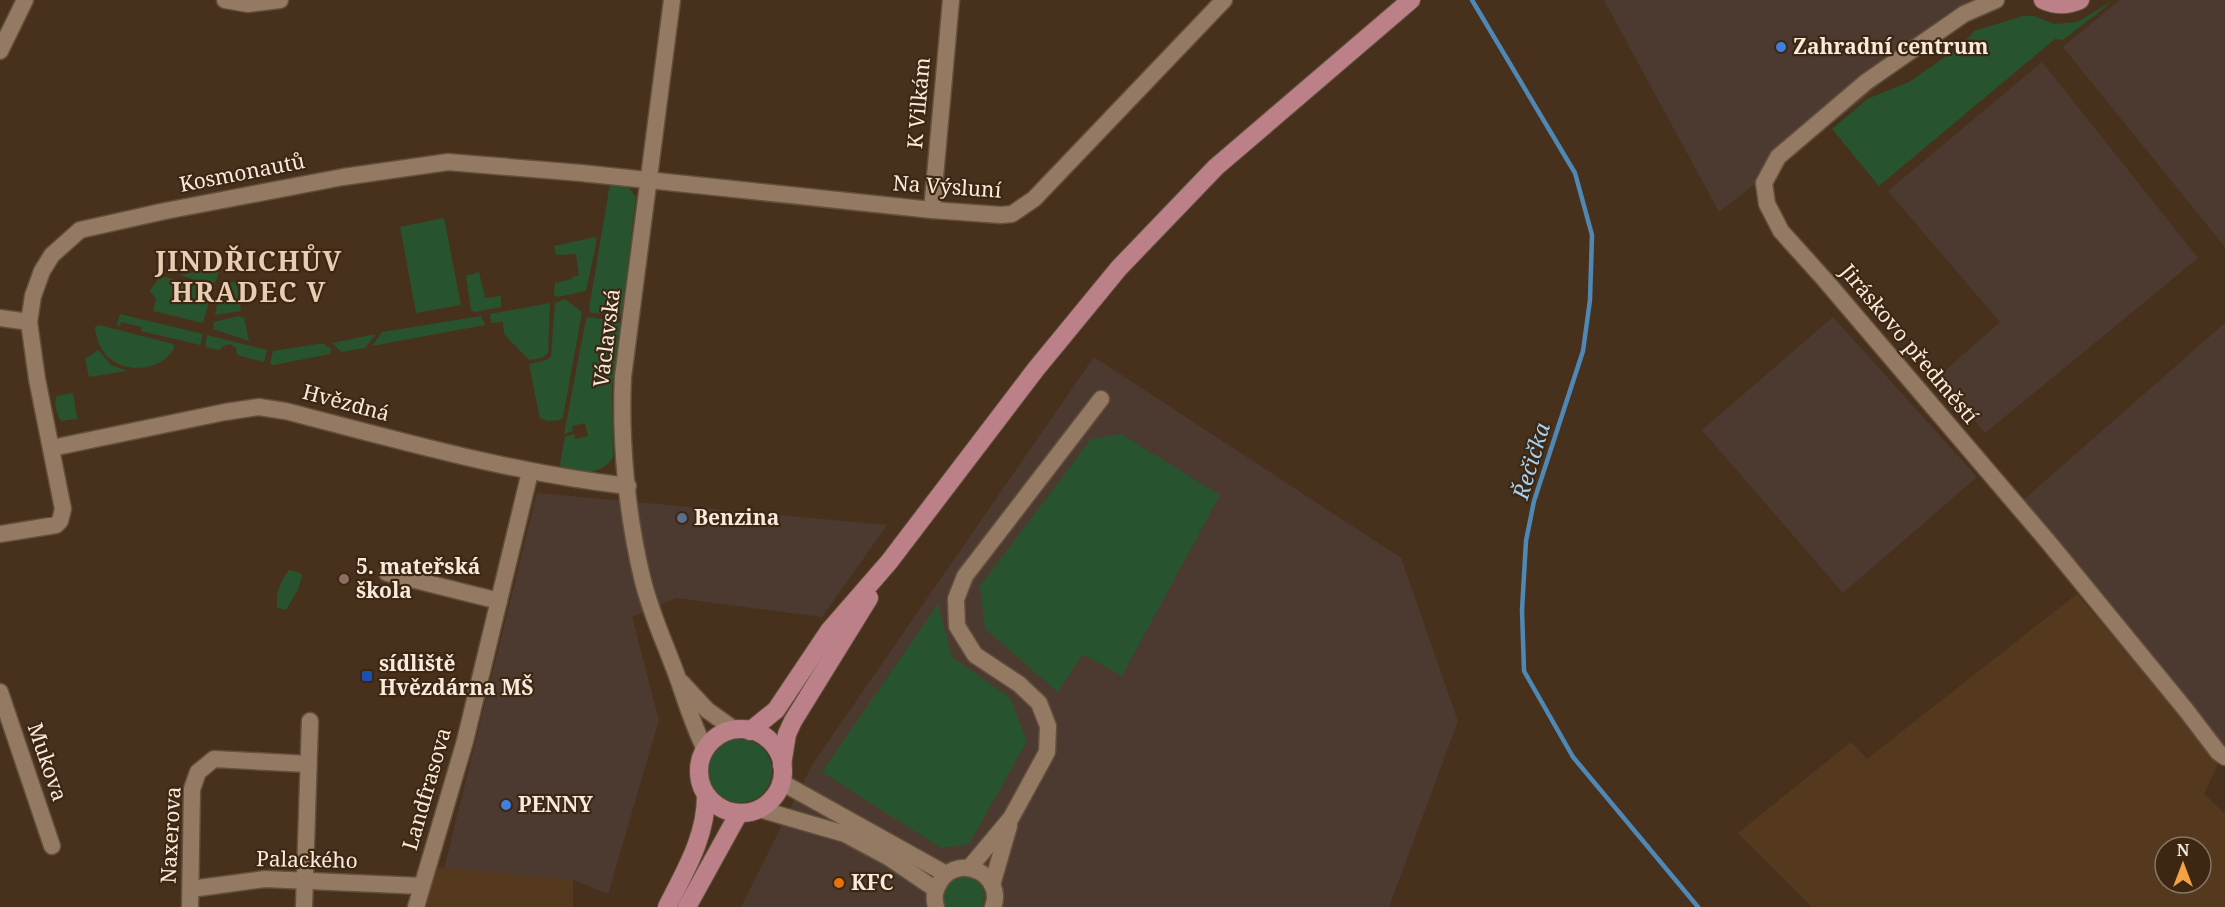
<svg xmlns="http://www.w3.org/2000/svg" width="2225" height="907" viewBox="0 0 2225 907" font-family="'Noto Serif',serif">
	<style>
		.commercial { fill: #4c3a30 }
		.built { fill: #54391e; fill-rule: evenodd }
		.green { fill: #27542e }
		.lines { fill: none; stroke-linecap: round; stroke-linejoin: round }
		.stream { stroke: #4f88b4; stroke-width: 4.5 }
		.street-casing { stroke: #624f3c; stroke-width: 19 }
		.primary-casing { stroke: #624f3c; stroke-width: 20 }
		.street { stroke: #947a63; stroke-width: 16 }
		.primary { stroke: #bc8188; stroke-width: 18 }
		.shop-dot { fill: #3f7fe0; stroke: #3d2712; stroke-width: 2 }
		.service-dot { fill: #5c6f8a; stroke: #3d2712; stroke-width: 2 }
		.education-dot { fill: #8d6e63; stroke: #3d2712; stroke-width: 2 }
		.transit-dot { fill: #1a4fb4; stroke: #3d2712; stroke-width: 2 }
		.food-dot { fill: #e8710a; stroke: #3d2712; stroke-width: 2 }
		.labels { text-anchor: middle; stroke-width: 4.5; stroke-linejoin: round; paint-order: stroke }
		.poi-label { font-size: 21px; font-weight: bold; fill: #f8eadd; stroke: #3d2712; text-anchor: start }
		.street-label { font-size: 21px; fill: #f8eadd; stroke: #3d2712 }
		.water-label { font-size: 22px; font-style: italic; fill: #a2d1f6; stroke: #3d2712 }
		.district-label { font-size: 27px; font-weight: bold; letter-spacing: 1.5px; fill: #e8ccb3; stroke: #3d2712 }
	</style>
	<rect width="100%" height="100%" fill="#48311c"/>
	<g class="commercial">
		<path d="M1604,0H1978L1857,104L1719,212Z"/>
		<path d="M2120,0H2225V247L2063,47Z"/>
		<path d="M2042,62L2198,258L1985,433L1938,377L2000,322L1888,191Z"/>
		<path d="M1833,317L1977,477L1843,593L1702,430Z"/>
		<path d="M2225,323V746L2022,501Z"/>
		<path d="M1094,357L1401,558L1458,721L1389,907H741L812,765Z"/>
		<path d="M537,493L887,525L822,617L676,598L632,617L659,720L608,894L573,880L444,869Z"/>
	</g>
	<g class="built">
		<path d="M2077,594L2219,762L2204,794L2225,814V907H1812L1738,833L1851,742L1867,759ZM2165,847H2201V883H2165Z"/>
		<path d="M438,867L573,880V907H425Z"/>
	</g>
	<g class="green">
		<path d="M2113,1L2063,40L2055,39L1879,186L1832,129L1867,99L1909,82L1961,46L1974,31L2023,16H2034L2054,24L2077,22Z"/>
		<path d="M610,184L628,187L636,197L622,313L620,316L591,313L589,309Z"/>
		<path d="M444,218L461,305L416,313L400,227Z"/>
		<path d="M595,237L597,239L586,291L557,297L554,295L555,283L572,279V277L579,275L576,254L556,255L554,246Z"/>
		<path d="M214,268L219,270L216,281L211,285L180,275Z"/>
		<path d="M479,272L485,298L501,296V307L474,312L471,310L466,276Z"/>
		<path d="M165,277L206,288L211,293L203,323L153,311L156,299L150,291L158,279Z"/>
		<path d="M234,282L237,284L241,311L215,315L220,287L222,285Z"/>
		<path d="M565,299L582,312L563,417L560,420L548,421L540,418L539,414L529,364L547,360L551,356L555,303Z"/>
		<path d="M550,303L548,353L542,358L529,360L504,334L503,322L491,323L490,314Z"/>
		<path d="M120,314L203,334L200,345L141,331L142,327L121,322L120,326L117,325Z"/>
		<path d="M239,316L244,318L249,341L213,329L214,322Z"/>
		<path d="M481,316L485,325L372,346L382,332Z"/>
		<path d="M588,317L619,321L620,326L612,387L613,457C604,475 579,474 562,468L560,464L565,437L574,434L575,439L588,436L585,423L572,426L573,431L564,434L586,319Z"/>
		<path d="M99,325L173,344L174,348C163,371 126,374 108,357C100,349 96,338 95,327Z"/>
		<path d="M376,334L365,348L341,352L332,343Z"/>
		<path d="M207,335L267,350L264,362L237,355L236,348L230,344L223,346L219,350L205,347Z"/>
		<path d="M318,344H324L331,349L330,354L274,365L270,364L273,351Z"/>
		<path d="M98,350L111,365L127,371L89,377L85,359Z"/>
		<path d="M73,393L77,419L61,421C57,415 53,402 57,396Z"/>
		<path d="M1121,434L1220,495L1122,676L1083,654L1058,692L985,629L980,586L1091,439Z"/>
		<path d="M289,570L300,573L302,576L298,589L286,610L277,608C276,592 279,583 289,570Z"/>
		<path d="M938,604L952,657L1010,698L1027,741L969,844L941,848L822,772Z"/>
		<circle cx="740" cy="771" r="32"/>
		<path d="M956,876C977,877 988,885 982,907H945C938,893 945,884 956,876Z"/>
	</g>
	<g class="lines">
		<path class="stream" d="M1472,0L1575,173L1592,235L1590,300L1583,351L1534,501L1526,541L1522,610L1524,671L1573,757L1698,907"/>
		<defs>
			<g id="street">
				<path d="M225,0L248,4L280,0"/>
				<path d="M672,0L623,377C620,441 627,515 642,577C650,612 665,643 677,676C686,701 693,726 705,749"/>
				<path d="M1996,0L1964,14L1866,82L1778,157L1764,183L1767,204L1781,231L1825,280L2050,544L2186,710L2218,752L2225,757"/>
				<path d="M0,51L25,0"/>
				<path d="M932,210L951,0"/>
				<path d="M0,318L29,322"/>
				<path d="M52,448L225,412L259,407L285,411C399,440 511,473 628,486"/>
				<path d="M0,534L56,525L60,521L63,509L37,379L29,322L33,296L42,271L52,255L80,230L165,211L343,177L448,162L581,173L932,210L1001,215L1012,214L1034,199L1224,0"/>
				<path d="M387,573L499,601"/>
				<path d="M681,682L707,710L735,730"/>
				<path d="M0,692L52,846"/>
				<path d="M781,782L946,874"/>
				<path d="M759,809L845,834L888,857L935,889"/>
				<path d="M970,867L1011,818L1047,752L1048,726L1039,703L1019,684L975,655L957,626L956,599L965,576L1101,399"/>
				<path d="M992,885L1009,826"/>
				<path d="M191,889L265,879L422,886"/>
				<path d="M190,907L192,789L198,772L214,759L308,764"/>
				<path d="M304,907L310,721"/>
				<path d="M416,907L465,741L530,472"/>
				<path d="M936,907C933,896 935,890 941,880C960,853 1005,875 993,907"/>
			</g>
			<g id="primary">
				<path d="M2043,0C2056,6 2067,6 2080,0"/>
				<circle cx="741" cy="771" r="42"/>
				<path d="M750,731L776,710L829,631L889,562L1036,369L1119,268L1216,167L1411,0"/>
				<path d="M782,765L787,734L793,721L869,598"/>
				<path d="M667,907C685,871 706,837 706,796"/>
				<path d="M687,907L739,813"/>
			</g>
		</defs>
		<use href="#street" class="street-casing"/>
		<use href="#primary" class="primary-casing"/>
		<use href="#street" class="street"/>
		<use href="#primary" class="primary"/>
	</g>
	<g class="shop-dot">
		<circle cx="1781" cy="47" r="6"/>
		<circle cx="506" cy="805" r="6"/>
	</g>
	<circle class="service-dot" cx="682" cy="518" r="6"/>
	<circle class="education-dot" cx="344" cy="579" r="6"/>
	<rect class="transit-dot" x="361" y="670" width="12" height="12" rx="3"/>
	<circle class="food-dot" cx="839" cy="883" r="6"/>
	<g class="labels">
		<g class="poi-label">
			<text x="1793" y="54">Zahradní centrum</text>
			<text x="694" y="525">Benzina</text>
			<text x="356" y="574">5. mateřská<tspan x="356" dy="24">škola</tspan></text>
			<text x="379" y="671">sídliště<tspan x="379" dy="24">Hvězdárna MŠ</tspan></text>
			<text x="518" y="812">PENNY</text>
			<text x="851" y="890">KFC</text>
		</g>
		<g class="street-label">
			<text transform="translate(919 103) rotate(-85)" y="7">K Vilkám</text>
			<text transform="translate(242 173) rotate(-11)" y="7">Kosmonautů</text>
			<text transform="translate(947 187) rotate(4)" y="7">Na Výsluní</text>
			<text transform="translate(607 338) rotate(-83)" y="7">Václavská</text>
			<text transform="translate(1909 344) rotate(50)" y="7">Jiráskovo předměstí</text>
			<text transform="translate(346 403) rotate(15)" y="7">Hvězdná</text>
			<text transform="translate(47 762) rotate(71)" y="7">Mukova</text>
			<text transform="translate(427 789) rotate(-74)" y="7">Landfrasova</text>
			<text transform="translate(171 835) rotate(-87)" y="7">Naxerova</text>
			<text transform="translate(307 860) rotate(1)" y="7">Palackého</text>
		</g>
		<g class="water-label">
			<text transform="translate(1531 461) rotate(-73)" y="8">Řečička</text>
		</g>
		<g class="district-label">
			<text x="249" y="271">JINDŘICHŮV<tspan x="249" dy="31">HRADEC V</tspan></text>
		</g>
	</g>
	<g transform="translate(2183 865)"><circle r="28" fill="#3d2712" stroke="#887563" stroke-width="1.5"/>
	<path d="M0-4.5L10 22L0 15L-10 22Z" fill="#f4a344"/>
	<text y="-9" font-size="16" font-weight="bold" text-anchor="middle" fill="#f8eadd">N</text>
	</g>
</svg>
